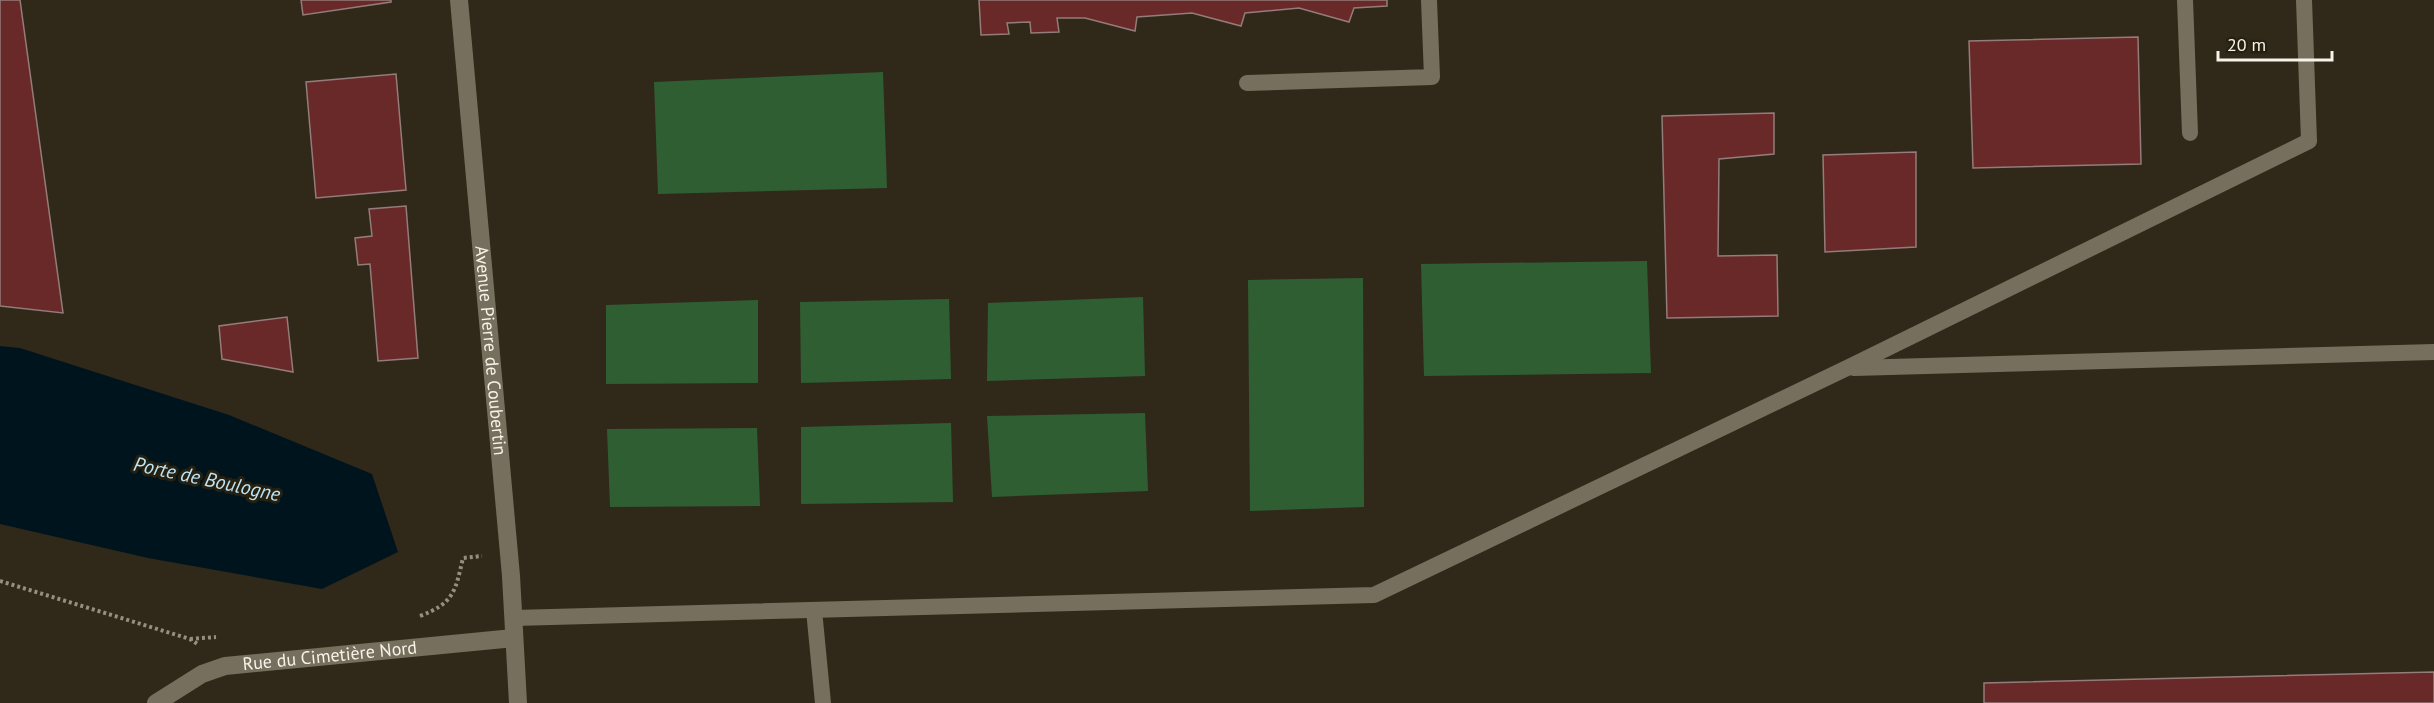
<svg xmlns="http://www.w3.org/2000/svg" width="2434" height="703" viewBox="0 0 2434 703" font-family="'PT Sans',sans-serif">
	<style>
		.green { fill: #305e33 }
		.water { fill: #00141d }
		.building { fill: #692929; stroke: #937c7a; stroke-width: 1.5 }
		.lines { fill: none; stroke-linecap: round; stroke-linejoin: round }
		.path { stroke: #948f82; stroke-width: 4; stroke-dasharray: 3 3; stroke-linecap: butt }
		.service { stroke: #776f5d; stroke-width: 16 }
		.minor { stroke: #776f5d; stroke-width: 18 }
		.tertiary { stroke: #776f5d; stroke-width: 18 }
		.labels { text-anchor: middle; stroke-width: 6; stroke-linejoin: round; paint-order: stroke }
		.street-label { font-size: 18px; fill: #f7f3e9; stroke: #262010 }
		.water-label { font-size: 20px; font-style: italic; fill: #bce4f7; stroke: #262010 }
	</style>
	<rect width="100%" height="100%" fill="#30291a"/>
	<g class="green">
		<path d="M883,72L887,188L658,194L654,82Z"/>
		<path d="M1647,261L1651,373L1424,376L1421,264Z"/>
		<path d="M1363,278L1364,507L1250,511L1248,280Z"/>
		<path d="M1143,297L1145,376L987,381L988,303Z"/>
		<path d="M949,299L951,379L801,383L800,302Z"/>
		<path d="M758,300V383L606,384V305Z"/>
		<path d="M1145,413L1148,491L992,497L987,416Z"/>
		<path d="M951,423L953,502L801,504V427Z"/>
		<path d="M757,428L760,506L610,507L607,429Z"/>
	</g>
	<path class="water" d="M0,346L20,348L229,415L372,474L398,552L322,589L148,558L0,524Z"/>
	<g class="building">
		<path d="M0,0H20L63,313L0,306Z"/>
		<path d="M301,0H391V2L303,15Z"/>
		<path d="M979,0H1387V6L1354,8L1349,22L1299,8L1245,13L1241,26L1192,13L1137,17L1135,31L1085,18H1057L1059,32L1031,33L1030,22L1007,23L1009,34L981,35Z"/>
		<path d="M2138,37L2141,164L1973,168L1969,41Z"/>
		<path d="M396,74L406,190L316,198L306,82Z"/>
		<path d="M1774,113V154L1719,159L1718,256L1777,255L1778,316L1667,318L1662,116Z"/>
		<path d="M1916,152V247L1825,252L1823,155Z"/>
		<path d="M406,206L418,358L378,361L370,264L358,265L355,238L372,236L369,209Z"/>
		<path d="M287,317L293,372L222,359L219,326Z"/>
		<path d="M2434,672V703H1984V683Z"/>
	</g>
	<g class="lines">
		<g class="path">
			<path d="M0,581L190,639L199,645"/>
			<path d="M420,616C454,603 455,592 463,558L482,556"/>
			<path d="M190,639L216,637"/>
		</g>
		<g class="service">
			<path d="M2185,0L2190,133"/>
			<path d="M1247,83L1432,77L1429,0"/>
			<path d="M1854,368L2434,352"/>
			<path d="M814,610L823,703"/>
			<path d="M514,618L1374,595L1847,368L2309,141L2304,0"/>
		</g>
		<path class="minor" id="s1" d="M156,703L202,674L225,666L514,638"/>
		<path class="tertiary" id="s2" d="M459,0L511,576L518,703"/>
	</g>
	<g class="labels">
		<g class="street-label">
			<text dy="6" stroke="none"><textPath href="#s2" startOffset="352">Avenue Pierre de Coubertin</textPath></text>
			<text dy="6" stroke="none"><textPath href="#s1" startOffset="184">Rue du Cimetière Nord</textPath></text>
		</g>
		<g class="water-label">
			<text transform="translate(207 479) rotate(12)" y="7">Porte de Boulogne</text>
		</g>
	</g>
	<path d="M2218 51v9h114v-9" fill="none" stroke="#f7f3e9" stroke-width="3"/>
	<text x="2227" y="51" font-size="18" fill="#f7f3e9" stroke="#262010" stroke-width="4.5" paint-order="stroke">20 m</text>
</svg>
